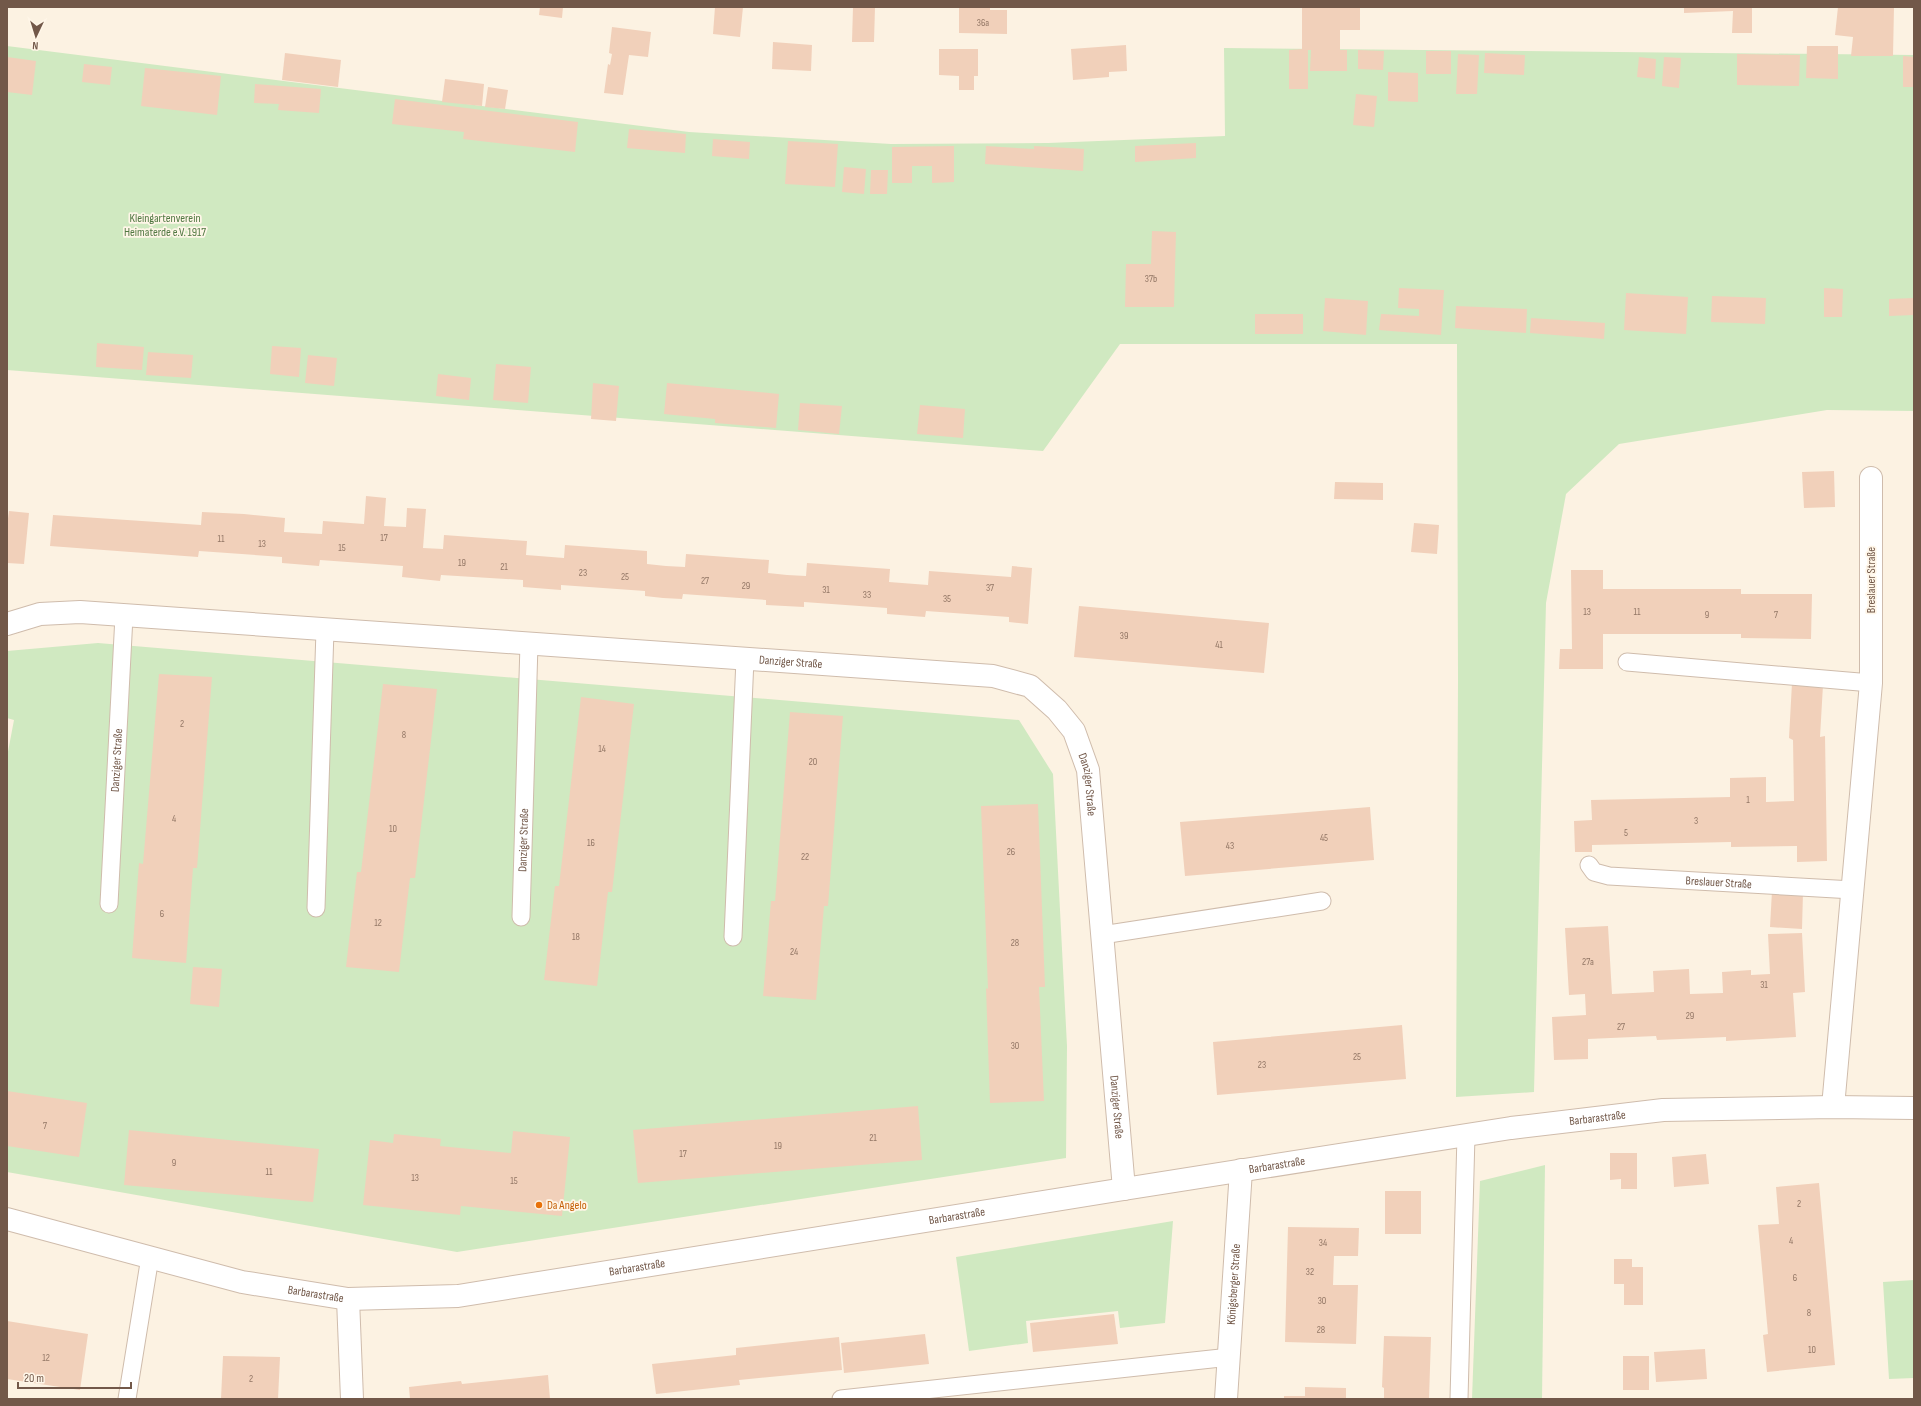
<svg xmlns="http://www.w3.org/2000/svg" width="1921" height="1406" viewBox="0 0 1921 1406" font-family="'Sofia Sans Condensed',sans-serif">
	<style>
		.green { fill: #d0e9c1 }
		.building { fill: #f1d0ba }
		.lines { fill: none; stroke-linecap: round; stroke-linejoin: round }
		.lane-casing { stroke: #cfbcac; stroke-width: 19 }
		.street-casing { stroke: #cfbcac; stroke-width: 24 }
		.lane { stroke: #fff; stroke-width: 17 }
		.street { stroke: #fff; stroke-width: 22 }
		.food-dot { fill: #e8710a; stroke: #fff6e8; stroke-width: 1.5 }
		.labels { text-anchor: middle; stroke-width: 3.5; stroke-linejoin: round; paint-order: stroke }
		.number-label { font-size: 10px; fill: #927665 }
		.park-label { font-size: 12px; fill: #517842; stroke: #fff6e8 }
		.street-label { font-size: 12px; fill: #725849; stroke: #fff6e8 }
		.food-label { font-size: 12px; fill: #c56008; stroke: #fff6e8; text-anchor: start }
	</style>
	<rect width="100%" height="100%" fill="#fcf2e2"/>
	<g class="green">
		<path d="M7,46L689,132L891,144L1048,143L1225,136L1224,48L1914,55V411L1827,410L1619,444L1566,494L1546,603L1534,1092L1456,1097L1458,680L1457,344H1120L1043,451L7,370Z"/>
		<path d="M98,643L1019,720L1053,774L1067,1046L1066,1158L457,1252L7,1172V757L14,720L7,718V651Z"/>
		<path d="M1545,1165L1542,1399H1472L1480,1181Z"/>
		<path d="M1173,1221L1165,1323L1120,1328L1118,1311L1026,1321L1028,1343L969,1351L956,1257Z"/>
		<path d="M1914,1280V1378L1889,1379L1883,1282Z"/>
	</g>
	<g class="building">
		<path d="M540,7H563L562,18L539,15Z"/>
		<path d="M715,7H743L740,37L713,34Z"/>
		<path d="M853,7H875L874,42H852Z"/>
		<path d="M959,7H990V10H1007V34L959,33Z"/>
		<path d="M1302,7H1360V30H1340V50H1347V71H1310L1311,50H1308V89H1289V50L1302,49Z"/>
		<path d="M1684,7H1752V33H1732L1733,11L1684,13Z"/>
		<path d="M1838,7H1894L1893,56H1851L1853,37L1835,35Z"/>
		<path d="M612,27L651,32L648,57L629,55L623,95L604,93L608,64L610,65L612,54L609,53Z"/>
		<path d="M773,42L812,45L811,71L772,69Z"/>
		<path d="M1126,45L1127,71L1109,72V77L1073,80L1071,49Z"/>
		<path d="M1807,46H1838V79L1806,78Z"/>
		<path d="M939,49H978V76H974V90H959V76L939,75Z"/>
		<path d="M1358,50L1384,51L1383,70L1358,69Z"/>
		<rect x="1426" y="51" width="25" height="23"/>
		<path d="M285,53L341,60L338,87L282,80Z"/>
		<path d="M1485,53L1525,55L1524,75L1484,73Z"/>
		<path d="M1458,54L1479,55L1477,94H1456Z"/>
		<path d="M1737,54L1800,55L1799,86L1737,85Z"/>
		<path d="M1903,56L1914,57V87H1903Z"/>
		<path d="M7,57L36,61L32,95L7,92Z"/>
		<path d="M1639,57L1656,59L1655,79L1637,77Z"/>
		<path d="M1664,57L1681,58L1679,88L1662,86Z"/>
		<path d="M84,64L112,67L110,85L82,82Z"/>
		<path d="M145,68L221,76L217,115L141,106Z"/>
		<path d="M1388,72L1418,73V102L1388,101Z"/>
		<path d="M445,79L484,84L482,106L442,102Z"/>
		<path d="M255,84L321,89L319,113L278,110L279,104L254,103Z"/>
		<path d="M488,87L508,90L505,109L485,107Z"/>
		<path d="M1356,94L1377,96L1374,127L1353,125Z"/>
		<path d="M395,99L578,122L575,152L463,139L464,132L392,124Z"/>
		<path d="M629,129L686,134L685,153L627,148Z"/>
		<path d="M713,139L750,142L749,159L712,156Z"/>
		<path d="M788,141L838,144L835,187L785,184Z"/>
		<path d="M1196,143V158L1135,162V146Z"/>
		<path d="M954,146V182L932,183V166H912V183H892V147Z"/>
		<path d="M986,146L1034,149V146L1084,149L1083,171L985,164Z"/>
		<path d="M844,167L866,169L864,194L842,192Z"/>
		<path d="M871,170H888L887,194H870Z"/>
		<path d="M1152,231L1176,232L1174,307H1125L1126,264H1151Z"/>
		<path d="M1399,288L1444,290L1441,335L1379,330L1381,314L1419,316V309L1398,308Z"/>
		<path d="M1824,288L1843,289L1842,317H1824Z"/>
		<path d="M1626,293L1688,297L1686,334L1624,330Z"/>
		<path d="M1712,296L1766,298L1765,324L1711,322Z"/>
		<path d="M1325,298L1368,301L1366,335L1323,331Z"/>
		<path d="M1914,298V315L1889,316V299Z"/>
		<path d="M1456,306L1527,309L1526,333L1455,328Z"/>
		<rect x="1255" y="314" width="48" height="20"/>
		<path d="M1531,318L1605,323L1604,339L1530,333Z"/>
		<path d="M97,343L144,347L142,370L96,367Z"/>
		<path d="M272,346L301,348L299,377L270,374Z"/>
		<path d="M148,352L193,355L191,378L146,375Z"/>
		<path d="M308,355L337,358L334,386L305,383Z"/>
		<path d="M496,364L531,367L528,403L493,400Z"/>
		<path d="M438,374L471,378L469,400L436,396Z"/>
		<path d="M593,383L619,386L616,421L591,419Z"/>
		<path d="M667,383L779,394L776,428L715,423V419L664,414Z"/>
		<path d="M800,403L842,406L839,434L798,430Z"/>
		<path d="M920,405L965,409L963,438L917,434Z"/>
		<path d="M1834,471L1835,507L1804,508L1802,472Z"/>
		<path d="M1335,482L1383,483V500L1334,499Z"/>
		<path d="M366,496L386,498L384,526L406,527L407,508L426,509L423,548L443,549L444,535L485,538L527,541L526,555L564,558L565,545L647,551V564L666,566L685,567L686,554L769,560L768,573L787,575L806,576L807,563L890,569L889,582L928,585L929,571L1011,577L1012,566L1032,568L1028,624L1009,622V617L926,611L925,617L887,614V608L804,602V607L766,605V600L683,594L682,599L663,598L645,596V591L561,585V590L523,587V580L441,575L440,581L402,577L403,566L320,560L319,566L282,563V557L199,551L198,557L50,546L53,515L201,525L202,512L244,514L285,518L284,532L322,534L323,521L364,524Z"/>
		<path d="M9,511L29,513L24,564L7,563V526Z"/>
		<path d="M1414,523L1439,525L1437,554L1411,552Z"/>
		<path d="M1571,570H1603V589H1741V594H1812L1811,639L1741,638V634H1603V669H1559L1560,649H1572Z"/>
		<path d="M1079,606L1269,623L1264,673L1074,657Z"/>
		<path d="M159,674L212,677L197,868H193L186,963L132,958L139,863L143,864Z"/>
		<path d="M1792,683L1823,685L1820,737L1825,736L1827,861L1797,862V846L1731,847V842L1592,845V852H1575L1574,821L1592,820L1591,800L1730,797V778L1766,777V802L1794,801L1793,740L1789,738Z"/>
		<path d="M383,684L437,689L415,878H410L399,972L346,967L357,872H361Z"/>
		<path d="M581,697L634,704L612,892H608L597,986L544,980L555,886H559Z"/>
		<path d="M790,712L843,716L828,906H824L816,1000L763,996L771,901H775Z"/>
		<path d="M1038,804L1045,987H1039L1044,1101L990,1103L986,988L988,989L981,806Z"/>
		<path d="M1370,807L1374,860L1185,876L1180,822Z"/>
		<path d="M1772,891L1803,892L1802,929L1770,927Z"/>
		<path d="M1608,926L1612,994L1654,992L1653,971L1689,969L1690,994L1723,993L1722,972L1751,970V975L1770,974L1768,934L1802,933L1805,992L1793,993L1796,1037L1726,1041V1037L1657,1040L1656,1036L1588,1039V1059L1554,1060L1552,1017L1586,1015L1585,994L1569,995L1565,928Z"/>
		<path d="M193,967L222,969L219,1007L190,1004Z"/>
		<path d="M1402,1025L1406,1079L1217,1095L1213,1042Z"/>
		<path d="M7,1091L87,1103L79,1157L7,1146Z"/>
		<path d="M918,1106L922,1160L638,1183L633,1130Z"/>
		<path d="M129,1130L319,1149L313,1202L124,1185Z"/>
		<path d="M513,1131L570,1137L562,1216L461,1206L460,1215L363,1205L370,1140L393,1143L394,1134L441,1139L440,1146L511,1153Z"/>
		<path d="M1610,1153H1637V1189H1621V1179L1610,1180Z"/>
		<path d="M1706,1154L1709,1184L1674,1187L1672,1157Z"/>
		<path d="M1819,1183L1835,1365L1767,1372L1763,1335L1768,1334L1758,1225L1779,1224L1776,1187Z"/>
		<rect x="1385" y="1191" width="36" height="43"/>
		<path d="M1288,1227L1359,1228L1358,1256H1334L1333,1285H1358L1356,1344L1285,1342Z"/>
		<path d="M1614,1259H1632V1267H1643V1305H1624V1284H1614Z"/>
		<path d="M1114,1314L1118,1344L1033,1352L1030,1323Z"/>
		<path d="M7,1321L88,1334L80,1390L7,1379Z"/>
		<path d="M925,1334L929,1364L844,1373L841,1343Z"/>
		<path d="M1384,1336L1431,1337L1429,1399H1384V1388L1382,1387Z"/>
		<path d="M839,1337L842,1370L739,1380L740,1385L656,1394L652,1364L736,1355V1348Z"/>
		<path d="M1705,1349L1707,1379L1656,1382L1654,1352Z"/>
		<path d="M223,1356L280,1357L278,1399H221Z"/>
		<rect x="1623" y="1356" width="26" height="34"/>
		<path d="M548,1375L550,1399H410L409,1387L461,1381L462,1384Z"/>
		<path d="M1305,1387L1346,1388V1399H1284V1396H1305Z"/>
	</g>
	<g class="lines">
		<defs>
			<g id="lane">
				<path d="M1627,662L1871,683"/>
				<path id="s1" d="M1589,865L1594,872L1609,876L1853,890"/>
				<path id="s2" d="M109,904L124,616"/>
				<path d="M316,908L325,630"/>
				<path id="s3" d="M521,917L529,644"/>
				<path d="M1102,935L1322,901"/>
				<path d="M733,937L745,659"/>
				<path d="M127,1399L150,1257"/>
				<path d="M841,1399L1230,1357"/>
				<path d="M1459,1399L1466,1135"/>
			</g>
			<g id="street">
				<path id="s4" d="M7,624L40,614L80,612L993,676L1030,686L1057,710L1074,731L1088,770L1124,1189"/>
				<path d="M1833,1107L1871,683V478"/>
				<path id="s5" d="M7,1219L242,1282L348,1299L458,1296L1124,1189L1511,1128L1663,1110L1833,1107L1914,1108"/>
				<path d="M348,1299L352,1399"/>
				<path id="s6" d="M1226,1399L1241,1170"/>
			</g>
		</defs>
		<use href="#lane" class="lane-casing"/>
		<use href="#street" class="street-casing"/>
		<use href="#lane" class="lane"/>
		<use href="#street" class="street"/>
	</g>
	<circle class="food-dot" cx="539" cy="1205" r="4"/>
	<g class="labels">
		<g class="number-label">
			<text x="983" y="26">36a</text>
			<text x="1151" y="282">37b</text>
			<text x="384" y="541">17</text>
			<text x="221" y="542">11</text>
			<text x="262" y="547">13</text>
			<text x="342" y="551">15</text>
			<text x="462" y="566">19</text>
			<text x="504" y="570">21</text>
			<text x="583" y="576">23</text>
			<text x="625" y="580">25</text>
			<text x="705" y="584">27</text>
			<text x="746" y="589">29</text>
			<text x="990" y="591">37</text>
			<text x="826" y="593">31</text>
			<text x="867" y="598">33</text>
			<text x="947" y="602">35</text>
			<text x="1587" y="615">13</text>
			<text x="1637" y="615">11</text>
			<text x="1707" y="618">9</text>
			<text x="1776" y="618">7</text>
			<text x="1124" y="639">39</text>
			<text x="1219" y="648">41</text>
			<text x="182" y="727">2</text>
			<text x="404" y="738">8</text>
			<text x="602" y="752">14</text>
			<text x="813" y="765">20</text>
			<text x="1748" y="803">1</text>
			<text x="174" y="822">4</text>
			<text x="1696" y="824">3</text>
			<text x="393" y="832">10</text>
			<text x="1626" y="836">5</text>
			<text x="1324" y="841">45</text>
			<text x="591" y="846">16</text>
			<text x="1230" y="849">43</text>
			<text x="1011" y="855">26</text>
			<text x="805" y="860">22</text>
			<text x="162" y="917">6</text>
			<text x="378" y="926">12</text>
			<text x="576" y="940">18</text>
			<text x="1015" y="946">28</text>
			<text x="794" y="955">24</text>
			<text x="1588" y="965">27a</text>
			<text x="1764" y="988">31</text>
			<text x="1690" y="1019">29</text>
			<text x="1621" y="1030">27</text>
			<text x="1015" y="1049">30</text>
			<text x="1357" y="1060">25</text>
			<text x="1262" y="1068">23</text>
			<text x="45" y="1129">7</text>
			<text x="873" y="1141">21</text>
			<text x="778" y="1149">19</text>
			<text x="683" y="1157">17</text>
			<text x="174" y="1166">9</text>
			<text x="269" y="1175">11</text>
			<text x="415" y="1181">13</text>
			<text x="514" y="1184">15</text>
			<text x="1799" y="1207">2</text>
			<text x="1791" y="1244">4</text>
			<text x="1323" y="1246">34</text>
			<text x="1310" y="1275">32</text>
			<text x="1795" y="1281">6</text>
			<text x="1322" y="1304">30</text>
			<text x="1809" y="1316">8</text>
			<text x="1321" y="1333">28</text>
			<text x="1812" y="1353">10</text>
			<text x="46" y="1361">12</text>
			<text x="251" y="1382">2</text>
		</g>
		<g class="park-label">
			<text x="165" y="222">Kleingartenverein<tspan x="165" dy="14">Heimaterde e.V. 1917</tspan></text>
		</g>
		<g class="street-label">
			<text transform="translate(1871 580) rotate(-90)" y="4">Breslauer Straße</text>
			<text dy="4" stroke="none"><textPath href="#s4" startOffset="787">Danziger Straße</textPath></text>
			<text dy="4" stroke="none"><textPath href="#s2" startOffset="144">Danziger Straße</textPath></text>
			<text dy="4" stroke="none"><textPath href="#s4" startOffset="1147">Danziger Straße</textPath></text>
			<text dy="4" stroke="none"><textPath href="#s3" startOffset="77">Danziger Straße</textPath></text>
			<text dy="4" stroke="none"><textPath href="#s1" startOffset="134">Breslauer Straße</textPath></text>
			<text dy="4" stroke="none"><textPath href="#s4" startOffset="1471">Danziger Straße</textPath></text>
			<text dy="4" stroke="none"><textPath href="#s5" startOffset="1614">Barbarastraße</textPath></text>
			<text dy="4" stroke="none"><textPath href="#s5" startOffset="1290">Barbarastraße</textPath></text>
			<text dy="4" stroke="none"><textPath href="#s5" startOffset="966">Barbarastraße</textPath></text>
			<text dy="4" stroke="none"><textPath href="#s5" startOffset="642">Barbarastraße</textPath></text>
			<text dy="4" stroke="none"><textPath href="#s6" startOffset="115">Königsberger Straße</textPath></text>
			<text dy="4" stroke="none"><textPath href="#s5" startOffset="318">Barbarastraße</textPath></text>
		</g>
		<g class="food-label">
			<text x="547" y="1209">Da Angelo</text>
		</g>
	</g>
	<rect width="1921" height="1406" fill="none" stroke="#725849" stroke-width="16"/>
	<g transform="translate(36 36) rotate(184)" stroke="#fff6e8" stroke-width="3" paint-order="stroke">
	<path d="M0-3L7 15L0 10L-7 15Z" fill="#725849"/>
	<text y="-6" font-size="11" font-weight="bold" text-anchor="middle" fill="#725849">N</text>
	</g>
	<path d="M18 1382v6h113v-6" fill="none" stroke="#725849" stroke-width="2"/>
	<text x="24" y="1382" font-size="12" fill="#725849" stroke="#fff6e8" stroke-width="3" paint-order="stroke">20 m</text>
</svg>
